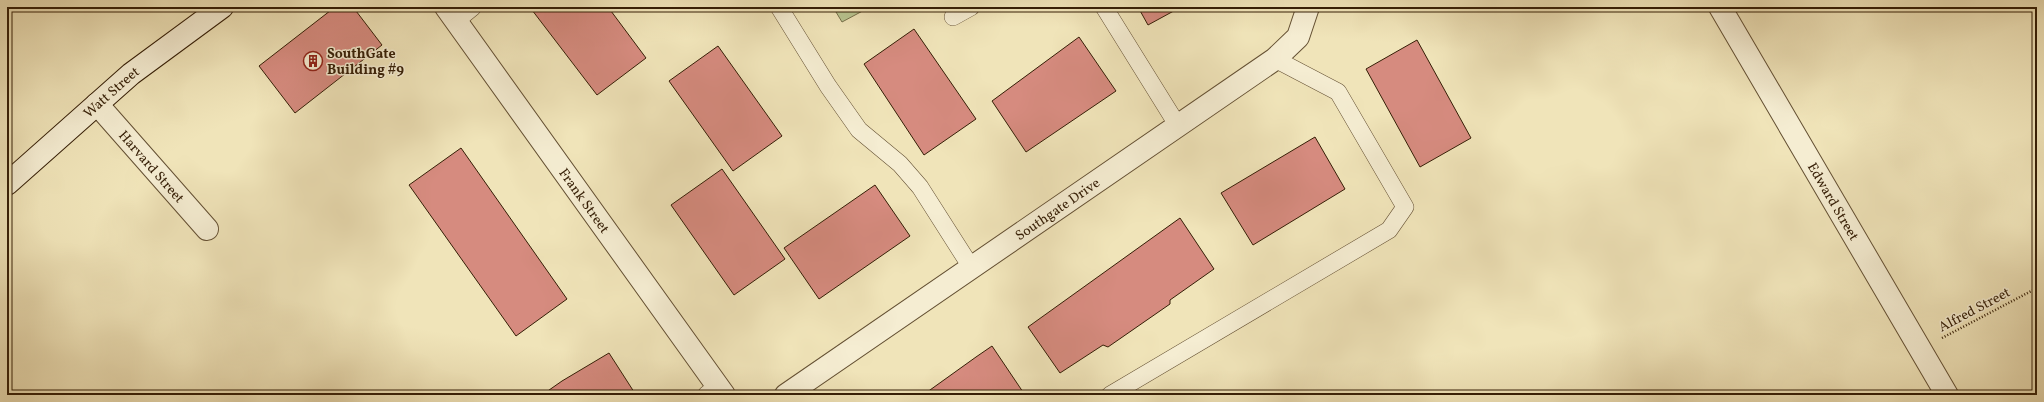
<svg xmlns="http://www.w3.org/2000/svg" width="2044" height="402" viewBox="0 0 2044 402" font-family="Vollkorn,serif">
	<style>
		.green { fill: #b8c490; stroke: #76714b }
		.building { fill: #d68b7f; stroke: #351e06 }
		.lines { fill: none; stroke-linecap: round; stroke-linejoin: round }
		.lane-casing { stroke: #645033; stroke-width: 18 }
		.street-casing { stroke: #645033; stroke-width: 24 }
		.secondary-casing { stroke: #351e06; stroke-width: 24 }
		.path { stroke: #351e06; stroke-width: 2.5; stroke-dasharray: 1 2; stroke-linecap: butt }
		.lane { stroke: #f5edd2; stroke-width: 17 }
		.street { stroke: #f5edd2; stroke-width: 22 }
		.secondary { stroke: #f5edd2; stroke-width: 22 }
		.labels { text-anchor: middle; stroke-width: 3; stroke-linejoin: round; paint-order: stroke }
		.poi-label { font-size: 14px; font-weight: bold; fill: #351e06; stroke: #f5edd2; text-anchor: start }
		.street-label { font-size: 14px; fill: #351e06; stroke: #f5edd2 }
	</style>
	<rect width="100%" height="100%" fill="#f0e4b9"/>
	<filter id="stains"><feTurbulence type="fractalNoise" baseFrequency=".005" numOctaves="4"/><feColorMatrix values="0 0 0 0 .2 0 0 0 0 .09 0 0 0 0 .02 0 0 0 .5 -.17"/></filter>
	<radialGradient id="worn" r=".72"><stop offset=".6" stop-color="#630" stop-opacity="0"/><stop offset="1" stop-color="#630" stop-opacity=".3"/></radialGradient>
	<path class="green" d="M833,7H870L842,22Z"/>
	<g class="building">
		<path d="M335,7H353L382,45L295,113L259,66Z"/>
		<path d="M536,7H608L646,58L597,95L532,10Z"/>
		<path d="M1138,7H1181L1148,25Z"/>
		<path d="M914,29L976,119L924,155L864,64Z"/>
		<path d="M1079,37L1116,91L1026,152L992,101Z"/>
		<path d="M1417,40L1471,138L1420,167L1366,69Z"/>
		<path d="M718,46L782,136L733,171L669,81Z"/>
		<path d="M1315,137L1345,189L1253,245L1221,193Z"/>
		<path d="M461,148L567,299L516,336L409,185Z"/>
		<path d="M722,169L785,259L734,295L671,205Z"/>
		<path d="M875,185L910,236L819,299L784,248Z"/>
		<path d="M1180,218L1214,269L1170,300V304L1108,347L1103,345L1060,373L1028,327Z"/>
		<path d="M992,346L1025,395H923L976,357Z"/>
		<path d="M609,353L636,395H542L562,381Z"/>
	</g>
	<g class="lines">
		<defs>
			<g id="lane">
				<path d="M779,7L828,86L859,130L900,164L920,187L971,267"/>
				<path d="M1104,7L1178,126"/>
				<path d="M953,17L971,7"/>
				<path d="M456,21L473,7"/>
				<path d="M706,395L717,386"/>
				<path d="M1110,395L1389,230L1405,207L1338,92L1275,59"/>
			</g>
			<g id="street">
				<path id="s1" d="M446,7L724,395"/>
				<path id="s2" d="M1720,7L1947,395"/>
				<path id="s3" d="M97,104L207,229"/>
				<path id="s4" d="M786,395L1275,59L1298,37L1308,7"/>
			</g>
			<g id="secondary">
				<path id="s5" d="M7,184L131,74L222,7"/>
			</g>
		</defs>
		<use href="#lane" class="lane-casing"/>
		<use href="#street" class="street-casing"/>
		<use href="#secondary" class="secondary-casing"/>
		<path class="path" d="M1942,338L2037,288"/>
		<use href="#lane" class="lane"/>
		<use href="#street" class="street"/>
		<use href="#secondary" class="secondary"/>
	</g>
	<defs>
		<symbol id="building-ring" viewBox="-11 -11 22 22"><circle r="9.5" fill="#f5edd2" stroke="#8f2418" stroke-width="1.5"/><path d="M-4-6H4V6H1V3H-1V6H-4ZM-2.5-4.3h1.7v1.8h-1.7ZM.8-4.3h1.7v1.8H.8ZM-2.5-1h1.7V.8h-1.7ZM.8-1h1.7V.8H.8Z" fill="#8f2418"/></symbol>
	</defs>
	<g fill-rule="evenodd">
		<use href="#building-ring" x="302" y="50" width="22" height="22"/>
	</g>
	<g class="labels">
		<g class="poi-label">
			<text x="327" y="58">SouthGate<tspan x="327" dy="16">Building #9</tspan></text>
		</g>
		<g class="street-label">
			<text dy="5" stroke="none"><textPath href="#s5" startOffset="139">Watt Street</textPath></text>
			<text dy="5" stroke="none"><textPath href="#s3" startOffset="83">Harvard Street</textPath></text>
			<text dy="5" stroke="none"><textPath href="#s1" startOffset="238">Frank Street</textPath></text>
			<text dy="5" stroke="none"><textPath href="#s2" startOffset="225">Edward Street</textPath></text>
			<text dy="5" stroke="none"><textPath href="#s4" startOffset="329">Southgate Drive</textPath></text>
			<text transform="translate(1974 309) rotate(-28)" y="5">Alfred Street</text>
		</g>
	</g>
	<rect width="2044" height="402" fill="none" stroke="#f0e4b9" stroke-width="24"/>
	<rect x="8" y="8" width="2028" height="386" fill="none" stroke="#351e06" stroke-width="2"/>
	<rect x="12" y="12" width="2020" height="378" fill="none" stroke="#351e06"/>
	<rect width="100%" height="100%" filter="url(#stains)"/>
	<rect width="100%" height="100%" fill="url(#worn)"/>
</svg>
